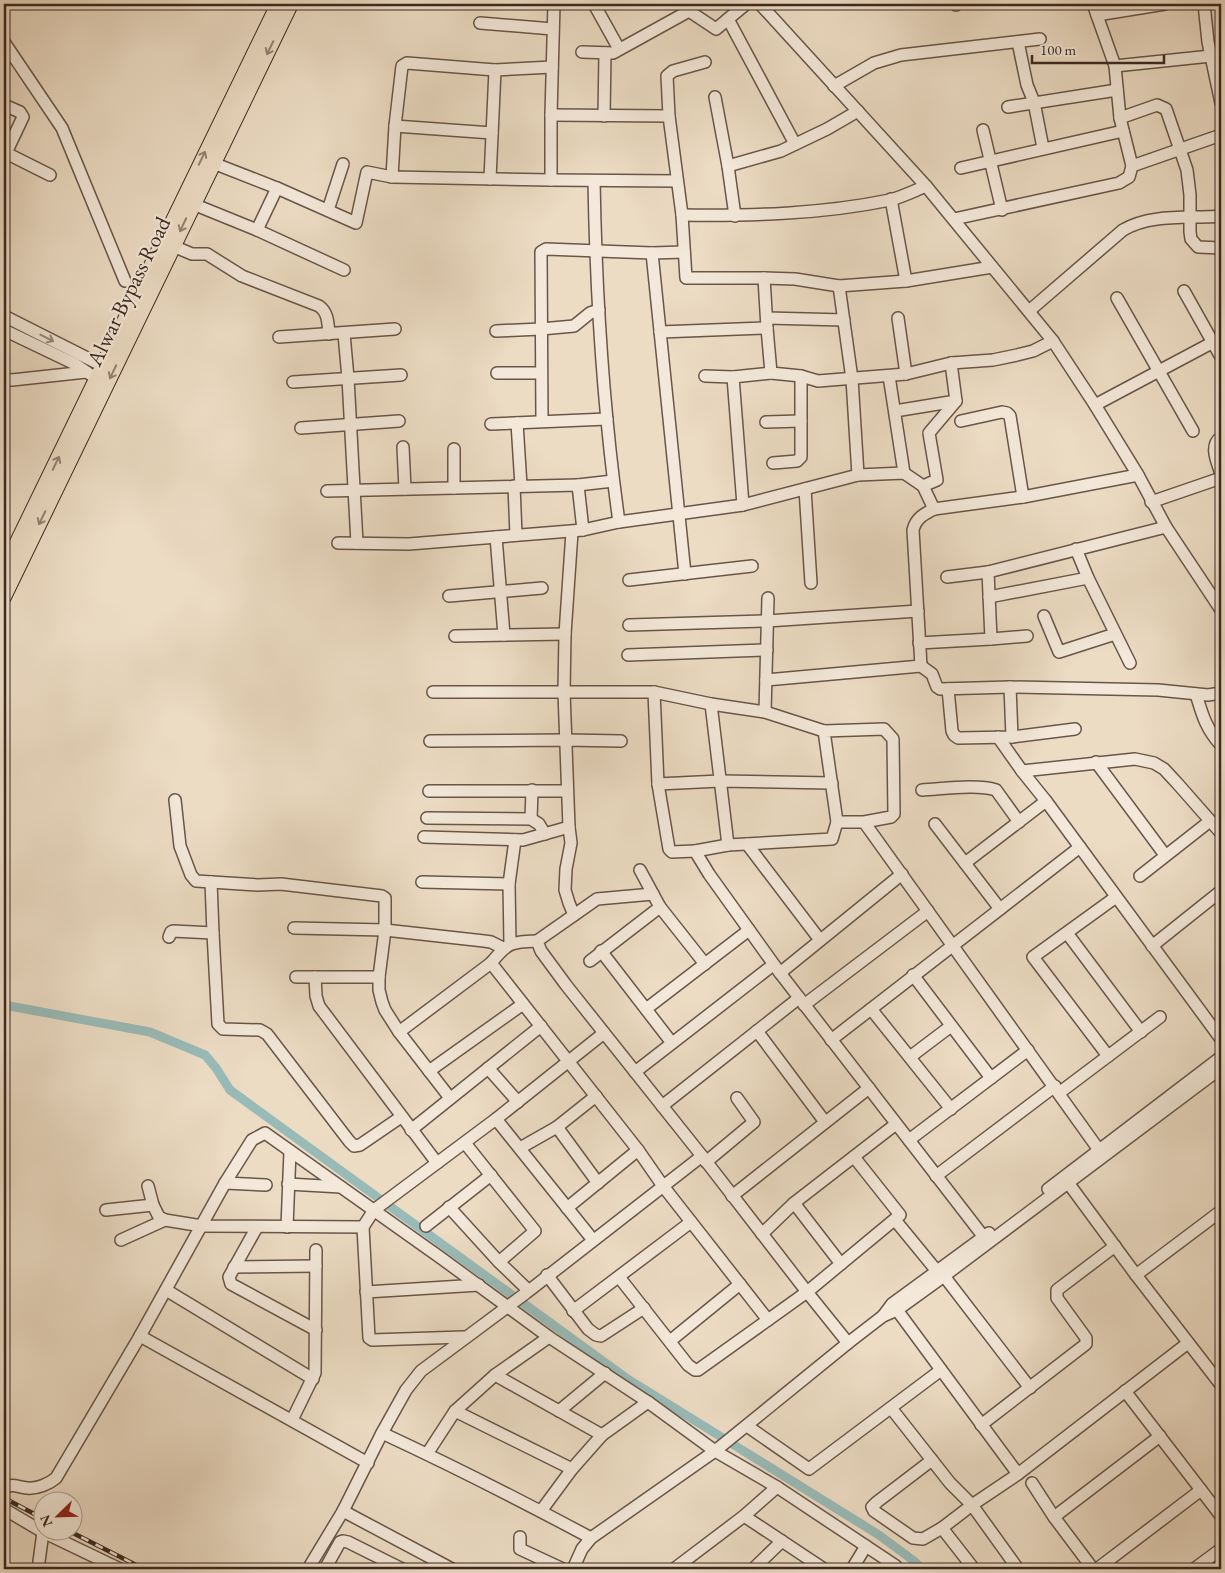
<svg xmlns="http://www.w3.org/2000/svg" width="1225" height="1573" viewBox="0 0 1225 1573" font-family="'EB Garamond',serif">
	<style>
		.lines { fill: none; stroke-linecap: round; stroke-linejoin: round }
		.canal { stroke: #99bbb8; stroke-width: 9 }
		.minor-casing { stroke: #68564a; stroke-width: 14 }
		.major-casing { stroke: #3c2922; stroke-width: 16 }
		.minor { stroke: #f3e8d9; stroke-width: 11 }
		.major { stroke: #ecdcc4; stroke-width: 14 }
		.rail-casing { stroke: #3c2922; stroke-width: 4.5 }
		.rail { stroke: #f3e8d9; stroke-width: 2.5; stroke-dasharray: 8; stroke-linecap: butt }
		.oneway { stroke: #948273 }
		.oneway2 { stroke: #98887e }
		.labels { text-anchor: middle; stroke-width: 4.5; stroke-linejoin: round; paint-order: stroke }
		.street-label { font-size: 22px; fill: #3c2922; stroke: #f3e8d9 }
	</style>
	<rect width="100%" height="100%" fill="#ecdcc4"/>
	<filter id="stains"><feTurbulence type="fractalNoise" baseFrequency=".004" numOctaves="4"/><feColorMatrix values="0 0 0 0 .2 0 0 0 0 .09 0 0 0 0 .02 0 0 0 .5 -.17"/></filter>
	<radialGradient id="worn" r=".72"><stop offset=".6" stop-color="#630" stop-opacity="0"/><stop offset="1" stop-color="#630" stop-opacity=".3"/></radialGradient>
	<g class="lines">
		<g class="canal">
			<path d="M4,1005L150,1032L205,1055L216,1068L230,1090L626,1378L723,1438"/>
			<path d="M734,1445L879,1535L914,1561L922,1569"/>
		</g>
		<defs>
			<g id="minor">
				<path d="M594,4L619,49"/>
				<path d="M760,4L926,186L1053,341L1095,405L1138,475L1166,527L1221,610"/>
				<path d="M956,4V5"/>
				<path d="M1204,4L1208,42L1221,103"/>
				<path d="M1097,15L1165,4"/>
				<path d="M728,19L795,144"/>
				<path d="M480,23L553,29"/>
				<path d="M4,42L62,128L125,281"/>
				<path d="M1018,42L1027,85L1034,102L1043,148"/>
				<path d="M582,52L613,53L689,11L716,29L746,4"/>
				<path d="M705,62L673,71L667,76L669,116L682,215L686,278H764L795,279L839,286L906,281L992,267"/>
				<path d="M1115,66L1211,56"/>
				<path d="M834,86L874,63L901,55L1040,39"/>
				<path d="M715,97L728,166L735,216"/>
				<path d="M4,105L20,112L23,117L6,153"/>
				<path d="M1008,107L1117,90"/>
				<path d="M551,115L669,116"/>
				<path d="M604,116L605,53"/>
				<path d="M1120,118L1157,105L1166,109L1187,170L1190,195V232L1191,239L1198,247L1221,248"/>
				<path d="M395,126L492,133"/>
				<path d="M983,130L1002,210"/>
				<path d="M4,152L50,175"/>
				<path d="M213,163L277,188L356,223L367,172L392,177L551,180L677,181"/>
				<path d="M728,166L781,151L827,129L858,111"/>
				<path d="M1132,166L1221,135"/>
				<path d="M961,168L1123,131"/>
				<path d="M392,177L395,126L402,66L407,63L495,70"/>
				<path d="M490,179L495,70L552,67"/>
				<path d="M551,180V115L554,4"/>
				<path d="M594,181C596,295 603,409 619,522"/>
				<path d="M277,188L257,230L344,270"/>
				<path d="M891,199L906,281"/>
				<path d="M193,204L257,230"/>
				<path d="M328,210L343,164"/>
				<path d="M682,215C752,216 822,214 890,200C902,197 914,191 926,186"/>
				<path d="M954,219L1119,183L1129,177L1132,166L1120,118L1115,66L1093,4"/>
				<path d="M173,246L192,254H207L242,276L319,306C328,312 328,323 329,334"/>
				<path d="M652,253L685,574"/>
				<path d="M839,286L852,379L858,475"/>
				<path d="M1184,291L1221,357"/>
				<path d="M1117,298L1193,431"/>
				<path d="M1029,311L1123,230C1152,213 1189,219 1221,216"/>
				<path d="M4,316L103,366"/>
				<path d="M767,318L844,320"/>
				<path d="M898,318L906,374"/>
				<path d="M4,330L75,364L97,379"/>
				<path d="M496,331L541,329L574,326L590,313L599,310"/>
				<path d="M660,332L767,328"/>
				<path d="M344,334L348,378L357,543"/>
				<path d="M279,337L395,329"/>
				<path d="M497,373H541"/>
				<path d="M771,373L801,376L818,381L906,374L951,363L993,360L1017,355L1033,351L1053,341"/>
				<path d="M705,376L733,377"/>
				<path d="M889,376L904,473"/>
				<path d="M4,379L12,380L86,372"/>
				<path d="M293,382L401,375"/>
				<path d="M1095,405L1221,338"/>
				<path d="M895,411L956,401L951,363"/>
				<path d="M542,421L541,252L546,249L652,253L684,252"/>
				<path d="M961,421L1002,412L1007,413L1010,416L1023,497"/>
				<path d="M766,422L801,421"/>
				<path d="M517,423L521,486"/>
				<path d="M491,424L607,419"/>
				<path d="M301,428L399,421"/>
				<path d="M1221,437C1209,446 1217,461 1221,474"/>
				<path d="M403,447L405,489"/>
				<path d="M773,463L797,461L801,457V376"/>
				<path d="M578,485L613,481"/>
				<path d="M514,486L516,535"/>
				<path d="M923,486L937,480L929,433L956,401"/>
				<path d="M454,488V449"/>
				<path d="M805,489L811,583"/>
				<path d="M327,491L578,485L583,530"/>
				<path d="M1151,502L1221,478"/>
				<path d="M743,505L733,377L771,373L767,328L764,278"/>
				<path d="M572,532L565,634L564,692L569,827L571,843L566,869L565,890L569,903L574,915"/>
				<path d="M496,537L504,635"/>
				<path d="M338,543L409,544L583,530L619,522L743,505L858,475L904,473L923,486L934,509L1023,497L1138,475"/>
				<path d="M1076,549L1088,578L1130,663"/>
				<path d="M947,577L988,572L1166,527"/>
				<path d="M629,580L752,566"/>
				<path d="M449,596L542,588"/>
				<path d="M989,597L1088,578"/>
				<path d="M1044,616L1059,652L1115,634"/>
				<path d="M629,625L767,621L918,611"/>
				<path d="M455,636L565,634"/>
				<path d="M991,639L1027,636"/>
				<path d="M919,643L991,639L988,572"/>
				<path d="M628,655L767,650"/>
				<path d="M921,666L932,674L937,687L940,689L1010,687L1158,690L1208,695L1221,693"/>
				<path d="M766,680L921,666L913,530C916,518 924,514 934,509"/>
				<path d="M1010,687L1012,737"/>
				<path d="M948,689L952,731L954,735L958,738L1012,737L1075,729"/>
				<path d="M433,692H654"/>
				<path d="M1196,694C1202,714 1206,729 1221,745"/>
				<path d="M711,704L728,845L832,839L837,822"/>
				<path d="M765,712L768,598"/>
				<path d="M824,731L765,712L711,704L654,692L658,784L669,849L672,852L695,851L709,874L780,973L983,1236"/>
				<path d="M998,737L1022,771L1046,801L1221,1039"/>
				<path d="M430,741L565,740L621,741"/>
				<path d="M1096,762L1165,855"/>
				<path d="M1022,771L1135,759L1154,763L1164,769L1177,783L1221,833"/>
				<path d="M658,784L720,781L832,783"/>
				<path d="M922,790C943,789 977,784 996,790L1019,822"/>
				<path d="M429,791H567"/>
				<path d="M175,800L180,846L191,875L196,881L258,885L281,884L382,896L385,898V930L379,977V990L382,1002L385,1010L399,1032L450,1098"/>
				<path d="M427,818L531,819L539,824L545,834"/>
				<path d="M531,819L532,790"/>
				<path d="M864,822H837L824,731L884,729L893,739L894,814L891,817L864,822L1099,1150"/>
				<path d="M935,824L1000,909"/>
				<path d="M424,837L523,840L569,827"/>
				<path d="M747,844L820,940"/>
				<path d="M695,851L728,845"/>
				<path d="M965,863L1046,801"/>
				<path d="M640,870L660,907L705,964"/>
				<path d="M1140,876L1210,821"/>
				<path d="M211,882L213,933L218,1024L223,1029L260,1030L267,1034L349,1141L354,1146L360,1145L401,1117"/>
				<path d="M422,882L509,884"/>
				<path d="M653,894L597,899L537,941L541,951L566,985L702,1156L807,1292L848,1343"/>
				<path d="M294,928L385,930L484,941L491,942L503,948"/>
				<path d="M1067,933L1141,1032"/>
				<path d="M169,937L171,932L173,931L213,933"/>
				<path d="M510,944L509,884L515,840"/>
				<path d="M1152,946L1221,891"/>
				<path d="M601,951L672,1043"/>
				<path d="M590,961L660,907"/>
				<path d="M491,963C508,942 511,942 537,941"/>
				<path d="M780,973L902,874"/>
				<path d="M913,975L991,1078"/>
				<path d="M296,977H379"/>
				<path d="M315,977L316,996L319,1006L437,1163"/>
				<path d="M804,1005L928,911"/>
				<path d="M646,1009L749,930"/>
				<path d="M871,1009L951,1109"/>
				<path d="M757,1031L825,1122"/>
				<path d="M399,1032L491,963L638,1150L567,1208"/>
				<path d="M831,1040L1080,847"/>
				<path d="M1108,1056L1033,957L1116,897"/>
				<path d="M910,1057L951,1026"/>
				<path d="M488,1068L518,1102"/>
				<path d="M429,1071L523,1004"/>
				<path d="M635,1072L773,965"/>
				<path d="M1059,1093L1160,1017"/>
				<path d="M596,1096L557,1127L598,1183"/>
				<path d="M662,1106L799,998"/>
				<path d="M496,1119L593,1240"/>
				<path d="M411,1130L541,1026"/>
				<path d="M909,1140L1028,1050"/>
				<path d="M465,1143L535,1231L499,1262"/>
				<path d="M520,1148L557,1127"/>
				<path d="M638,1150L663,1186L768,1320"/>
				<path d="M706,1162L754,1122L737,1098"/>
				<path d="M936,1176L1055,1086"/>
				<path d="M225,1183L266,1185"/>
				<path d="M288,1184L341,1187"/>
				<path d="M1069,1184L1136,1275L1221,1385"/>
				<path d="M148,1186L153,1205L159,1217L165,1220L202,1226L363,1227L374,1210L496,1119L604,1033"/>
				<path d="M1048,1189L1221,1057"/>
				<path d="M732,1196L869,1088"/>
				<path d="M449,1207L499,1262L528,1290"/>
				<path d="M106,1210L153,1205"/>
				<path d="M895,1220L936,1270"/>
				<path d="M426,1226L491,1175"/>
				<path d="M257,1227L229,1277L231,1284L316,1330"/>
				<path d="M287,1227L290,1151"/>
				<path d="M363,1227L369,1338L372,1340L463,1337"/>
				<path d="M762,1234L794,1203"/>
				<path d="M121,1240L165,1220"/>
				<path d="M841,1264L794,1203L896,1124"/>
				<path d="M234,1267L316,1266"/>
				<path d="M547,1275L588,1329L596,1335L601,1336L644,1308"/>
				<path d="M1136,1275L1221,1211"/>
				<path d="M944,1276L1030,1388"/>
				<path d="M619,1277L688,1365L695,1370H698L807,1292L900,1215L854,1157"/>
				<path d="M166,1290L313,1379"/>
				<path d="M366,1292L479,1285"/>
				<path d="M897,1310L1018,1474"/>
				<path d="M573,1311L691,1222"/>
				<path d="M883,1316L892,1304L989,1233"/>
				<path d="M140,1336L368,1463"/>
				<path d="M670,1341L740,1284"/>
				<path d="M495,1375L602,1435"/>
				<path d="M1125,1391L1221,1516"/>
				<path d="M891,1408L950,1483L972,1505L1018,1569"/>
				<path d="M455,1411L572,1469"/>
				<path d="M559,1411L605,1373"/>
				<path d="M292,1420L315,1373L316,1250"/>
				<path d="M981,1425L1086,1344V1338L1057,1298V1290L1115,1246"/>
				<path d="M747,1426L809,1469L941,1370"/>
				<path d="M382,1433C453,1466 522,1501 591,1538"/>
				<path d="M427,1454L455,1411L495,1375L549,1337"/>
				<path d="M932,1460L877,1502L872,1507L874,1511L913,1538L923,1539L942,1528L972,1505L1018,1474L1188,1343"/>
				<path d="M1032,1483L1054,1517"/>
				<path d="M4,1488C13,1483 17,1487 27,1488C37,1489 49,1484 56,1478L140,1336L225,1183L252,1140L265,1133L441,1258L549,1337L648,1402L715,1451L777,1487L896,1566L894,1569"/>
				<path d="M4,1509L43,1532L120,1569"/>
				<path d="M343,1511L452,1569"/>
				<path d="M541,1511L572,1469L602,1435L648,1402"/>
				<path d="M744,1516L824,1569"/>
				<path d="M942,1528L974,1569"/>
				<path d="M520,1537V1549L563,1569"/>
				<path d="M38,1569L43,1532"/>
				<path d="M308,1569L343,1511L382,1433L406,1390L421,1371L526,1293L702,1156"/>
				<path d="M325,1569L340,1542L343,1541L348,1542L402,1569"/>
				<path d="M573,1569L582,1549L591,1538L715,1451L848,1343L883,1316L897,1310L944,1276L1221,1068"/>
				<path d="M674,1569L744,1516L777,1487"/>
				<path d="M753,1569L782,1541"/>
				<path d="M852,1569L866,1546"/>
				<path d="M1093,1569L1054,1517L1160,1436"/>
				<path d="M1097,1569L1201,1490"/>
				<path d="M1194,1569L1221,1549"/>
			</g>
			<g id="major">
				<path d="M4,569L278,4"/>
				<path d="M4,597L291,4"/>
			</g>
		</defs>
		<use href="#minor" class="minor-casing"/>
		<use href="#major" class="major-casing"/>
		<use href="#minor" class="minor"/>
		<use href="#major" class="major"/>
		<defs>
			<g id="rail">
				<path d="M4,1498L42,1518"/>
				<path d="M67,1530L144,1569"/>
			</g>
		</defs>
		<use href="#rail" class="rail-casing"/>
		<use href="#rail" class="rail"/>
	</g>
	<defs><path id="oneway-shaft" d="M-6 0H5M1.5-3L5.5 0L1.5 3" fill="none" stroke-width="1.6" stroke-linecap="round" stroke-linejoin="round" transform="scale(1.25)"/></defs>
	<g class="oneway">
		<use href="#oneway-shaft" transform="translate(270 48) rotate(116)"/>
		<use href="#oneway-shaft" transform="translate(202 158) rotate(-64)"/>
		<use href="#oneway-shaft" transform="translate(183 225) rotate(115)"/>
		<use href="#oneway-shaft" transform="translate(113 372) rotate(115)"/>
		<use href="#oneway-shaft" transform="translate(56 463) rotate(-64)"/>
		<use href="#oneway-shaft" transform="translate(42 518) rotate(116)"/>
	</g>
	<use class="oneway2" href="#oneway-shaft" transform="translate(47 338) rotate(27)"/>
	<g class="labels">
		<g class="street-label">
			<text transform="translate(128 291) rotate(-64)" y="8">Alwar Bypass Road</text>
		</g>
	</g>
	<rect width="1225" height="1573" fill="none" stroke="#ecdcc4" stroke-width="20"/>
	<rect x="5" y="5" width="1215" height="1563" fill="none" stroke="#3c2922" stroke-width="2.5"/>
	<rect x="10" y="10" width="1205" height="1553" fill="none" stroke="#3c2922"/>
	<g transform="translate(58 1516) rotate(247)"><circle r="24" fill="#f3e8d9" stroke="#aa9c90"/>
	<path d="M0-4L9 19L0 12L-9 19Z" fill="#8f2418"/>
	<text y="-8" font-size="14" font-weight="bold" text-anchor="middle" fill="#3c2922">N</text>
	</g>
	<path d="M1032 55v8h132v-8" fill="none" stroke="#3c2922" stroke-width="2.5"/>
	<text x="1040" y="55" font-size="15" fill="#3c2922" stroke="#f3e8d9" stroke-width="4" paint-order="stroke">100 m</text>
	<rect width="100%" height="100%" filter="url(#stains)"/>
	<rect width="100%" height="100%" fill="url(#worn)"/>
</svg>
